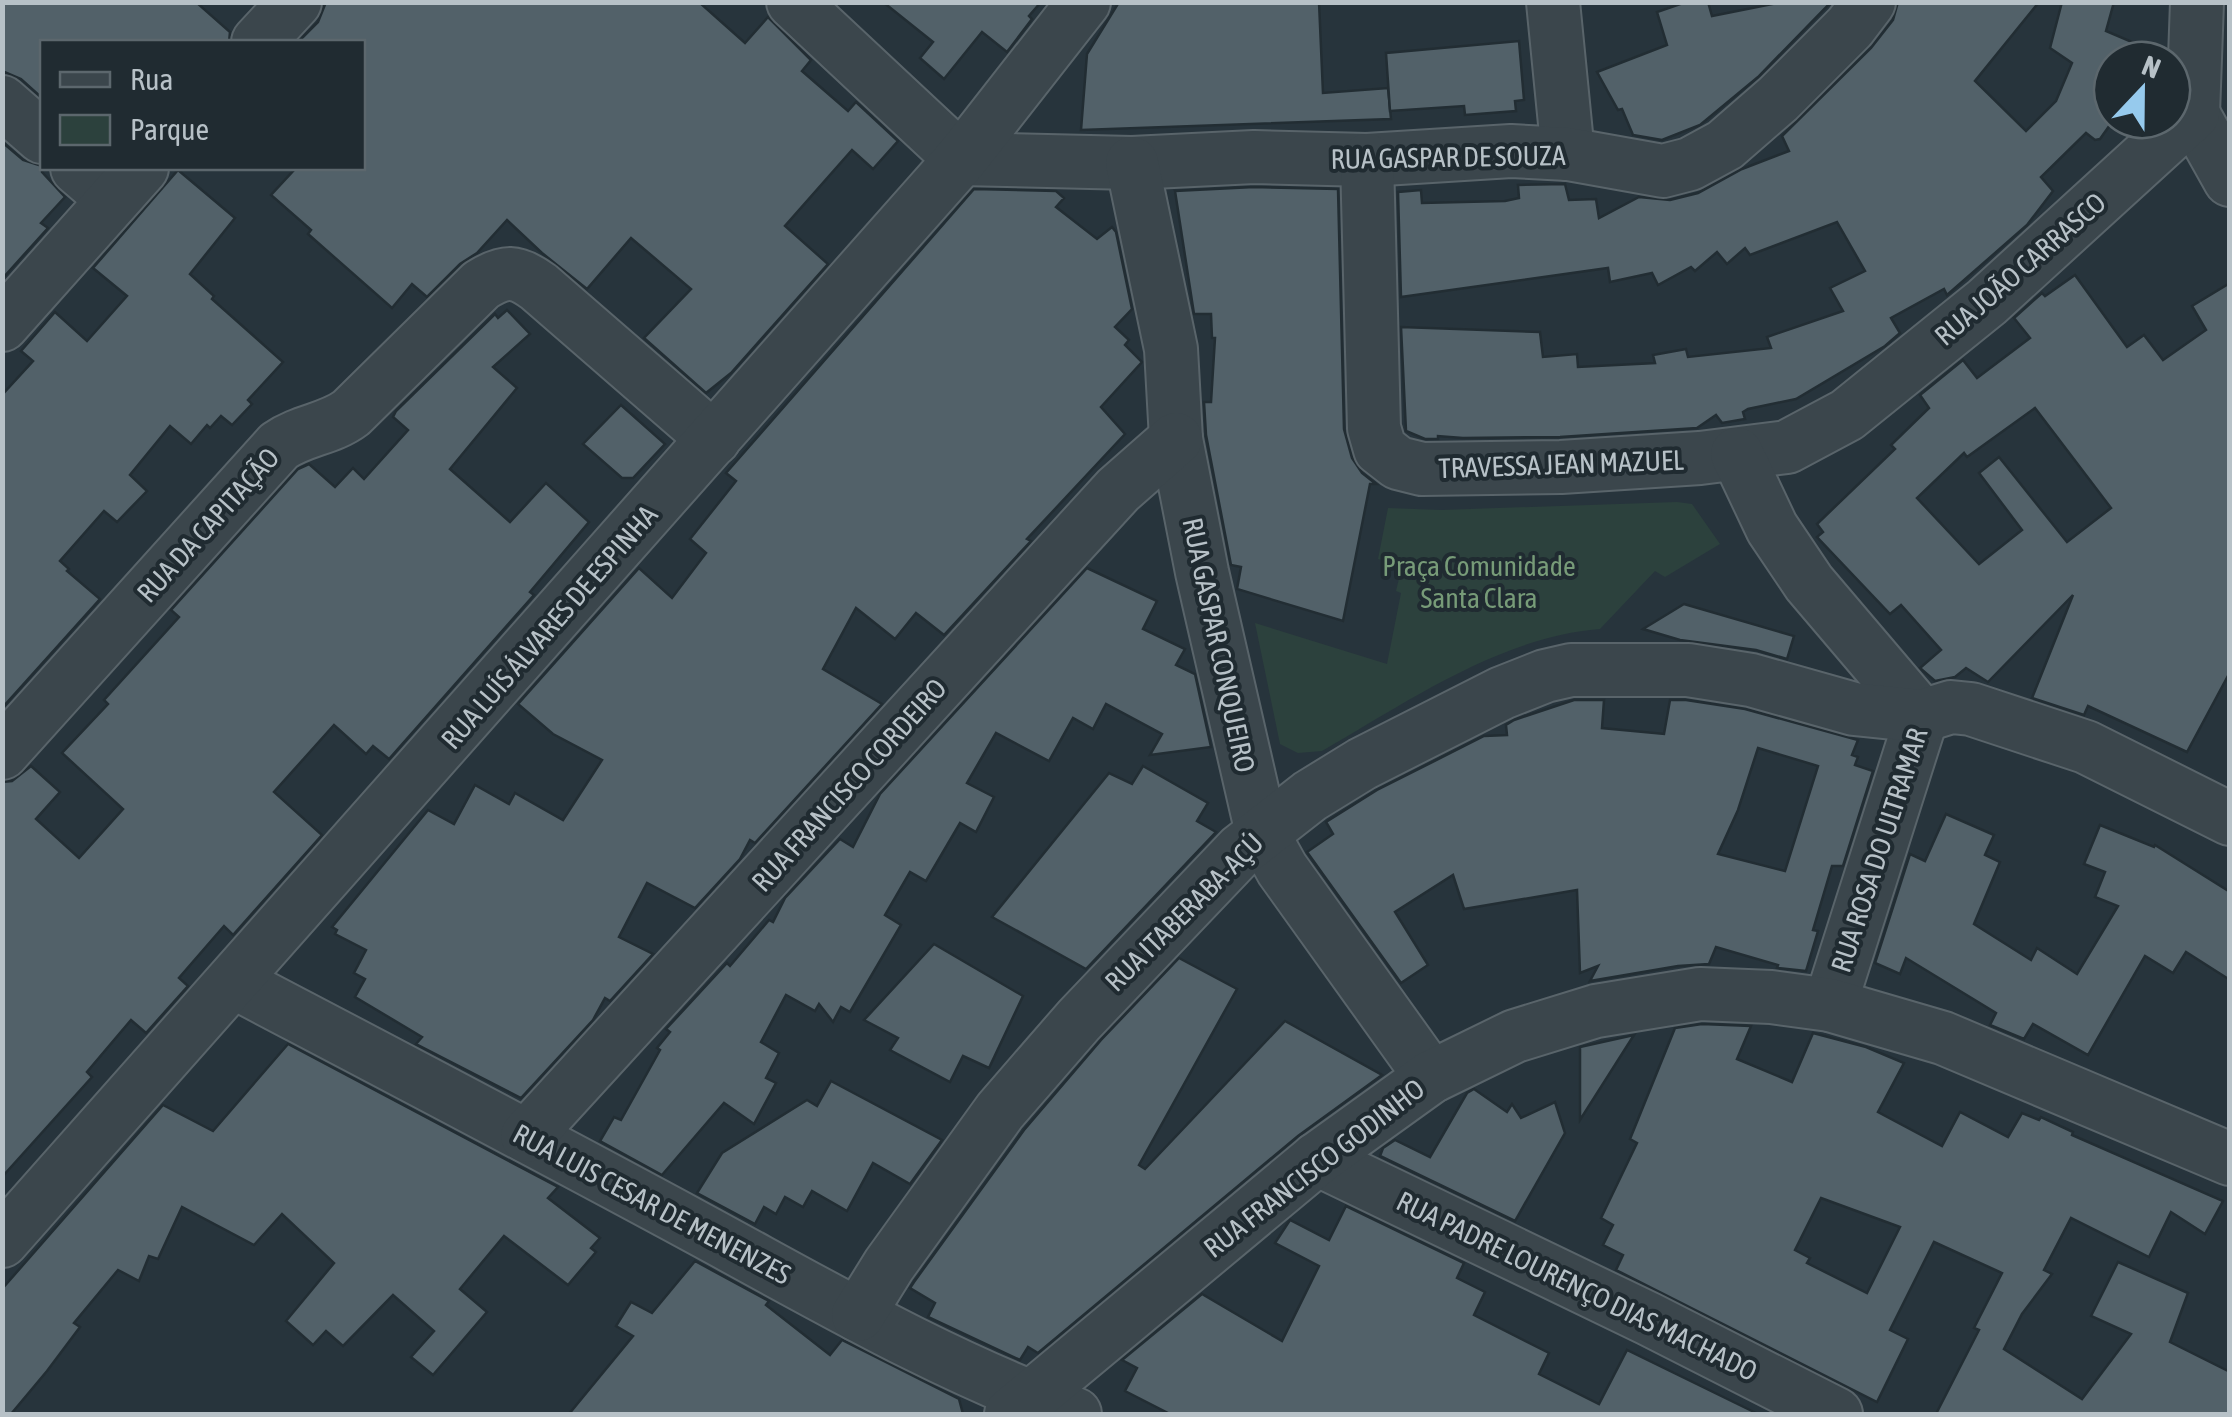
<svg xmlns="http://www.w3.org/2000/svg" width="2232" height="1417" viewBox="0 0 2232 1417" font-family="'Asap Condensed',sans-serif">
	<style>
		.green { fill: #2c413d }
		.building { fill: #526169; stroke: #222d33; stroke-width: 2.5; fill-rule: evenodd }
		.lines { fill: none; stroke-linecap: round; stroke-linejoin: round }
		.minor-casing { stroke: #59646a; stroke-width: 56 }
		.minor { stroke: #3b464c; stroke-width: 52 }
		.labels { text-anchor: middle; stroke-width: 8; stroke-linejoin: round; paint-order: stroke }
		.street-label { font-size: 28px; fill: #b7c1c7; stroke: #202b31 }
		.park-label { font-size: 28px; fill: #779b78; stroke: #202b31 }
	</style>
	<rect width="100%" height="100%" fill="#27343c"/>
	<path class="green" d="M1677,502L1692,504L1720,544L1665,577L1655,571L1600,629C1500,637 1407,702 1322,751L1298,753L1280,744L1255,623L1387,664L1401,593L1396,591L1402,566L1378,559L1388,508L1441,510Z"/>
	<g class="building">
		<path d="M2,2H196L230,32L229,42H42V98L21,79L2,71Z"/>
		<path d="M326,2H699L745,43L768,17L811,60L802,71L848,111L856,102L898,141L873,169L852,150L785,226L828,264L731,373L706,393L644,338L691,289L631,238L587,289L542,253L507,220L477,253L460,264L427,297L412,284L392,308L308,234L311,230L271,195L296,168H362V42H298L318,22Z"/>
		<path d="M883,2H1041L1029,16L1032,19L1007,52L982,32L944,79L920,58L933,42Z"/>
		<path d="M1119,2H1319L1323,93L1388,88L1391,119L1081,130L1087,54Z"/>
		<path d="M1686,2H1708L1712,16L1782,2H1831L1758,77L1700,125L1662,140L1633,135L1622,109L1618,110L1597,72L1667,45L1657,12Z"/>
		<path d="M1898,2H2039L1975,81L2026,131L2056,101L2072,63L2050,48L2062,2H2114L2106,31L2165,56V60H2112V122L2100,139L2095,140L2086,133L2041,177L2053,191L2027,225L1947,295L1944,289L1891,318L1900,333L1885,346L1796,399L1748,409L1743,412L1745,419L1722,423L1716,415L1697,428L1560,437L1463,438L1438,436V439H1425L1406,431L1401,327L1540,332L1543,357L1577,354L1578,367L1655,363L1653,355L1686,349L1688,357L1771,348L1767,337L1843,311L1830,288L1865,271L1837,222L1750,255L1745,248L1727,264L1717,252L1695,271L1691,267L1658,285L1652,273L1610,282L1608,268L1401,297L1398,192L1421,190L1422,203L1505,201L1519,198L1518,185L1565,184L1569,200L1596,199L1599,218L1639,197L1670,200L1698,193L1742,169L1789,151L1782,136L1871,48L1893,20Z"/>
		<path d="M1519,41L1524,100L1515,101L1516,111L1465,115L1464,106L1390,111L1386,53Z"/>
		<path d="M2,142L23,160L42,166V172L65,197L41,223L48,228L2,279Z"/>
		<path d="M178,170L235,218L190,274L214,296L212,299L283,362L248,400L252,404L232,425L221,416L210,428L207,425L191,444L170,426L130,475L147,491L117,522L104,511L60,561L69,569L67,571L100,599L2,708V395L33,361L21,351L55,312L87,341L127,296L93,268Z"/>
		<path d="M1254,187L1338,189L1344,429L1352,458L1362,473L1376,484H1370L1343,621L1237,589L1241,567L1231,565L1206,435L1204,402H1211L1215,338H1212L1211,314H1194L1175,191Z"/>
		<path d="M974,189L1056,191L1064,198L1056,207L1097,239L1112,227L1116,232L1132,309L1115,327L1129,340L1125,345L1142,362L1101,407L1125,434L1027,539L1031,541L944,635L916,613L895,639L856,608L823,669L882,704L755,843L750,840L740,859L695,908L647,883L619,937L653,954L610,1001L605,998L593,1020L521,1098L416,1044L422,1037L355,997L365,979L354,973L366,950L335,934L337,930L332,927L428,810L454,824L475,785L509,804L515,793L563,820L602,760L553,734L518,704L639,568L672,598L706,553L690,539L736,481L726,473Z"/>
		<path d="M2075,275L2127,347L2144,335L2163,360L2206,330L2192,306L2230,283V672L2187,752L2088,706L2084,715L2032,698L2073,595L1988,682L1966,668L1955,677L1935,681L1920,668L1941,650L1901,605L1890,614L1817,537L1823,532L1817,524L1895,449L1891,445L1929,408L1920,395L1963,360L1977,378L2030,338L2014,318L2042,293L2045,296ZM2035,408L2111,508L2067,542L1999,457L1979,473L2022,530L1979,564L1917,498L1964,453L1967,457Z"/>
		<path d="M507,310L530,334L493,367L517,388L450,469L510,522L546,483L589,522L530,592L534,595L389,759L373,746L366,754L334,725L274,792L322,835L233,935L224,926L179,978L188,986L146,1033L131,1020L87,1072L92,1077L2,1177V782L12,781L31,766L60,792L36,819L79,858L123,809L62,753L108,704L104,700L179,617L171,610L298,469L309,464L335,487L353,468L364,479L408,430L393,417L396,411L495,314L498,318Z"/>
		<path d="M621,405L665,444L633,478H622L583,444Z"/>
		<path d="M1087,568L1157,601L1143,629L1185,649L1176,665L1195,674L1211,747L1150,755L1162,734L1106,704L1093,729L1073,718L1049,761L996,733L967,783L994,797L976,832L960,823L926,881L910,872L885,915L901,925L850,1012L841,1007L833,1022L819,1004L815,1011L786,995L761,1042L779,1053L766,1078L776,1083L754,1124L724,1103L662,1175L600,1141L614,1117L621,1120L660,1050L657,1048L670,1032L666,1029L727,963L730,966L769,920L773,922L785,898L840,839L853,847L880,794Z"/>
		<path d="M1684,604L1794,636L1787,659L1756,650L1680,640L1643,629Z"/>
		<path d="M1574,700H1604L1602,728L1664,734L1670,700H1686L1745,709L1858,740L1852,755L1858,757L1855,765L1873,771L1843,866H1832L1813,930L1818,931L1806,971L1777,968L1778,965L1716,947L1709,964L1678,966L1590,981L1598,966L1580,973L1577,890L1464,909L1453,875L1395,912L1428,965L1401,983L1307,852L1333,834L1326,822L1377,790L1484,736L1507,735L1506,725L1514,720ZM1758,748L1818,766L1785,871L1718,854L1738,810Z"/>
		<path d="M1143,766L1208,803L1197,821L1216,832L1086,969L992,917L1109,773L1132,784Z"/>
		<path d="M1946,814L1994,835L1985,855L2000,862L1974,924L2031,960L2037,948L2077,974L2118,906L2095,897L2105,872L2084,864L2100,825L2154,847L2155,845L2230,892V980L2186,952L2173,973L2145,956L2088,1055L2033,1024L2024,1039L1990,1025L1996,1013L1906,958L1900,974L1875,963L1910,854L1925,861Z"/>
		<path d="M934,944L1023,996L989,1068L963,1056L950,1082L890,1050L898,1038L864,1020Z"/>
		<path d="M1179,958L1237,989L1139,1165L1145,1169L1285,1021L1382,1075L1298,1136L1038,1353L1028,1347L1020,1360L928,1317L935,1303L910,1288L914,1282L1024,1130L1101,1040Z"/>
		<path d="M1702,1024L1751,1026L1737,1059L1792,1082L1813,1033L1866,1047L1904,1063L1878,1112L1942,1146L1960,1112L2008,1137L2022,1113L2039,1120L2041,1117L2073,1132L2072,1135L2223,1201L2205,1234L2171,1212L2149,1257L2071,1218L2044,1270L2052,1274L2022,1314L2004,1349L2082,1399L2131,1334L2091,1316L2118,1262L2188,1293L2170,1342L2230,1372V1414H1936L1979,1330L1974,1328L2002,1273L1934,1242L1890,1330L1908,1339L1877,1402L1616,1270L1623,1255L1603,1245L1613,1225L1601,1218L1637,1143L1630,1139L1675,1028ZM1821,1198L1900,1227L1867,1293L1807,1263L1810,1258L1795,1250Z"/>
		<path d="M1634,1035L1580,1120V1047Z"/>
		<path d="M288,1044L558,1187L548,1198L600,1238L591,1248L596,1252L568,1285L504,1236L460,1289L487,1312L433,1375L411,1357L434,1331L393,1295L343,1346L326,1331L313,1345L286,1321L334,1263L282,1214L254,1245L182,1207L158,1259L149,1256L139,1281L118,1270L74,1323L80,1327L47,1371L11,1414H2V1289L163,1105L213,1131Z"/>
		<path d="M831,1081L942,1140L910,1184L873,1163L847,1211L812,1191L803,1207L785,1197L776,1214L764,1207L755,1224L697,1193L722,1153L807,1100L817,1106Z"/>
		<path d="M1474,1089L1507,1112L1512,1104L1521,1118L1555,1102L1565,1133L1515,1221L1380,1156L1383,1148L1395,1140L1430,1157L1467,1093Z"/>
		<path d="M1346,1206L1464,1263L1457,1278L1485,1292L1474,1315L1549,1353L1539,1374L1599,1404L1627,1350L1758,1414H1170L1125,1391L1137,1368L1122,1360L1202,1294L1282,1341L1319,1266L1275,1243L1290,1220L1329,1240Z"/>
		<path d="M695,1261L769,1301L766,1305L830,1355L842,1340L959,1399L963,1414H569L633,1336L616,1326L631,1302L652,1313Z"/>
	</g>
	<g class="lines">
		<defs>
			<g id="minor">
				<path d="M793,2L961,159"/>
				<path d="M1553,2L1568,154"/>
				<path d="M258,42L295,2"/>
				<path d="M2,102L42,137"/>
				<path d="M2193,114L2230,180"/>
				<path d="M961,159L1132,163L1254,157L1367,160L1511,151L1568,154L1663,171L1690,164L1725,145L1778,99L1850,27L1869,2"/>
				<path d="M1367,160L1374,428L1380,449L1398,463L1422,469L1561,467L1700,458L1787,447L1847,415L1987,302L2193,114L2197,2"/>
				<path d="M1132,163L1171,349L1176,439L1202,572L1262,833L1282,869L1431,1077"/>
				<path d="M77,168L113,199"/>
				<path d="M2,325L142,168"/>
				<path d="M1737,454L1772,528L1809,583L1922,716"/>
				<path d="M2,753L279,446C302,430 330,429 351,413L481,285C505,270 516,270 539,287L714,439"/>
				<path d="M234,982C388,1063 543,1144 696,1227C820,1294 942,1366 1075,1414"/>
				<path d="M1830,1005L1922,716"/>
				<path d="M527,1136L1118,490L1176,439"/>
				<path d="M1317,1159L1649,1319L1836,1414"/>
				<path d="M2,1241L961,159L1084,2"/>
				<path d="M858,1315L889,1265L1000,1111L1079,1020L1241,850L1310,796L1362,764L1502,693L1545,676L1571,670H1688L1751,680L1854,709L1922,716L1951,707L1971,709L2086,747L2230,819"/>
				<path d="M1011,1414L1317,1159L1431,1077L1515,1036L1596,1011L1700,994L1771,997L1830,1005L1943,1038L2230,1159"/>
			</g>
		</defs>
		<use href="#minor" class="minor-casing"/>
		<use href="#minor" class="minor"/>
	</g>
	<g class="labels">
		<g class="street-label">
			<text transform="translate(1448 157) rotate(-1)" y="10">RUA GASPAR DE SOUZA</text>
			<text transform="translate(2020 269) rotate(-41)" y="10">RUA JOÃO CARRASCO</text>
			<text transform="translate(1561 464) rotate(-2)" y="10">TRAVESSA JEAN MAZUEL</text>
			<text transform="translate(208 525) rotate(-48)" y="10">RUA DA CAPITAÇÃO</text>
			<text transform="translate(549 627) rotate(-49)" y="10">RUA LUÍS ÁLVARES DE ESPINHA</text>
			<text transform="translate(1219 645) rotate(78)" y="10">RUA GASPAR CONQUEIRO</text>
			<text transform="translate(849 785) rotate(-48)" y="10">RUA FRANCISCO CORDEIRO</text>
			<text transform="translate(1879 850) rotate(-72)" y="10">RUA ROSA DO ULTRAMAR</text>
			<text transform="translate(1184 912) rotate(-45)" y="10">RUA ITABERABA-AÇÚ</text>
			<text transform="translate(1314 1168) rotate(-38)" y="10">RUA FRANCISCO GODINHO</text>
			<text transform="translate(652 1204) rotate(28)" y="10">RUA LUIS CESAR DE MENENZES</text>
			<text transform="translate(1577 1286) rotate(26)" y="10">RUA PADRE LOURENÇO DIAS MACHADO</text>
		</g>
		<g class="park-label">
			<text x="1479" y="576">Praça Comunidade<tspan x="1479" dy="32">Santa Clara</tspan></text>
		</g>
	</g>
	<rect width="2232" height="1417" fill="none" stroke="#b7c1c7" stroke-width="10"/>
	<rect x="40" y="40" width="325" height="130" fill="#202b31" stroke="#5c676d" stroke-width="2.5"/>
	<rect x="60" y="72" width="50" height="15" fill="#3b464c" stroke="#5c676d" stroke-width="2.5"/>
	<text x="130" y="90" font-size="30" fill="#b7c1c7">Rua</text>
	<rect x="60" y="115" width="50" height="30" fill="#2c413d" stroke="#5c676d" stroke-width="2.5"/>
	<text x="130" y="140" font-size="30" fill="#b7c1c7">Parque</text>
	<g transform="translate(2142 90) rotate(22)"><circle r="48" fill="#202b31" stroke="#5c676d" stroke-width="2.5"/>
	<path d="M0-8L18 38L0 25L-18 38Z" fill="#96caed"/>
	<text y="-15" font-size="28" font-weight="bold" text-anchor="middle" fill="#b7c1c7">N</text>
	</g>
</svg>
